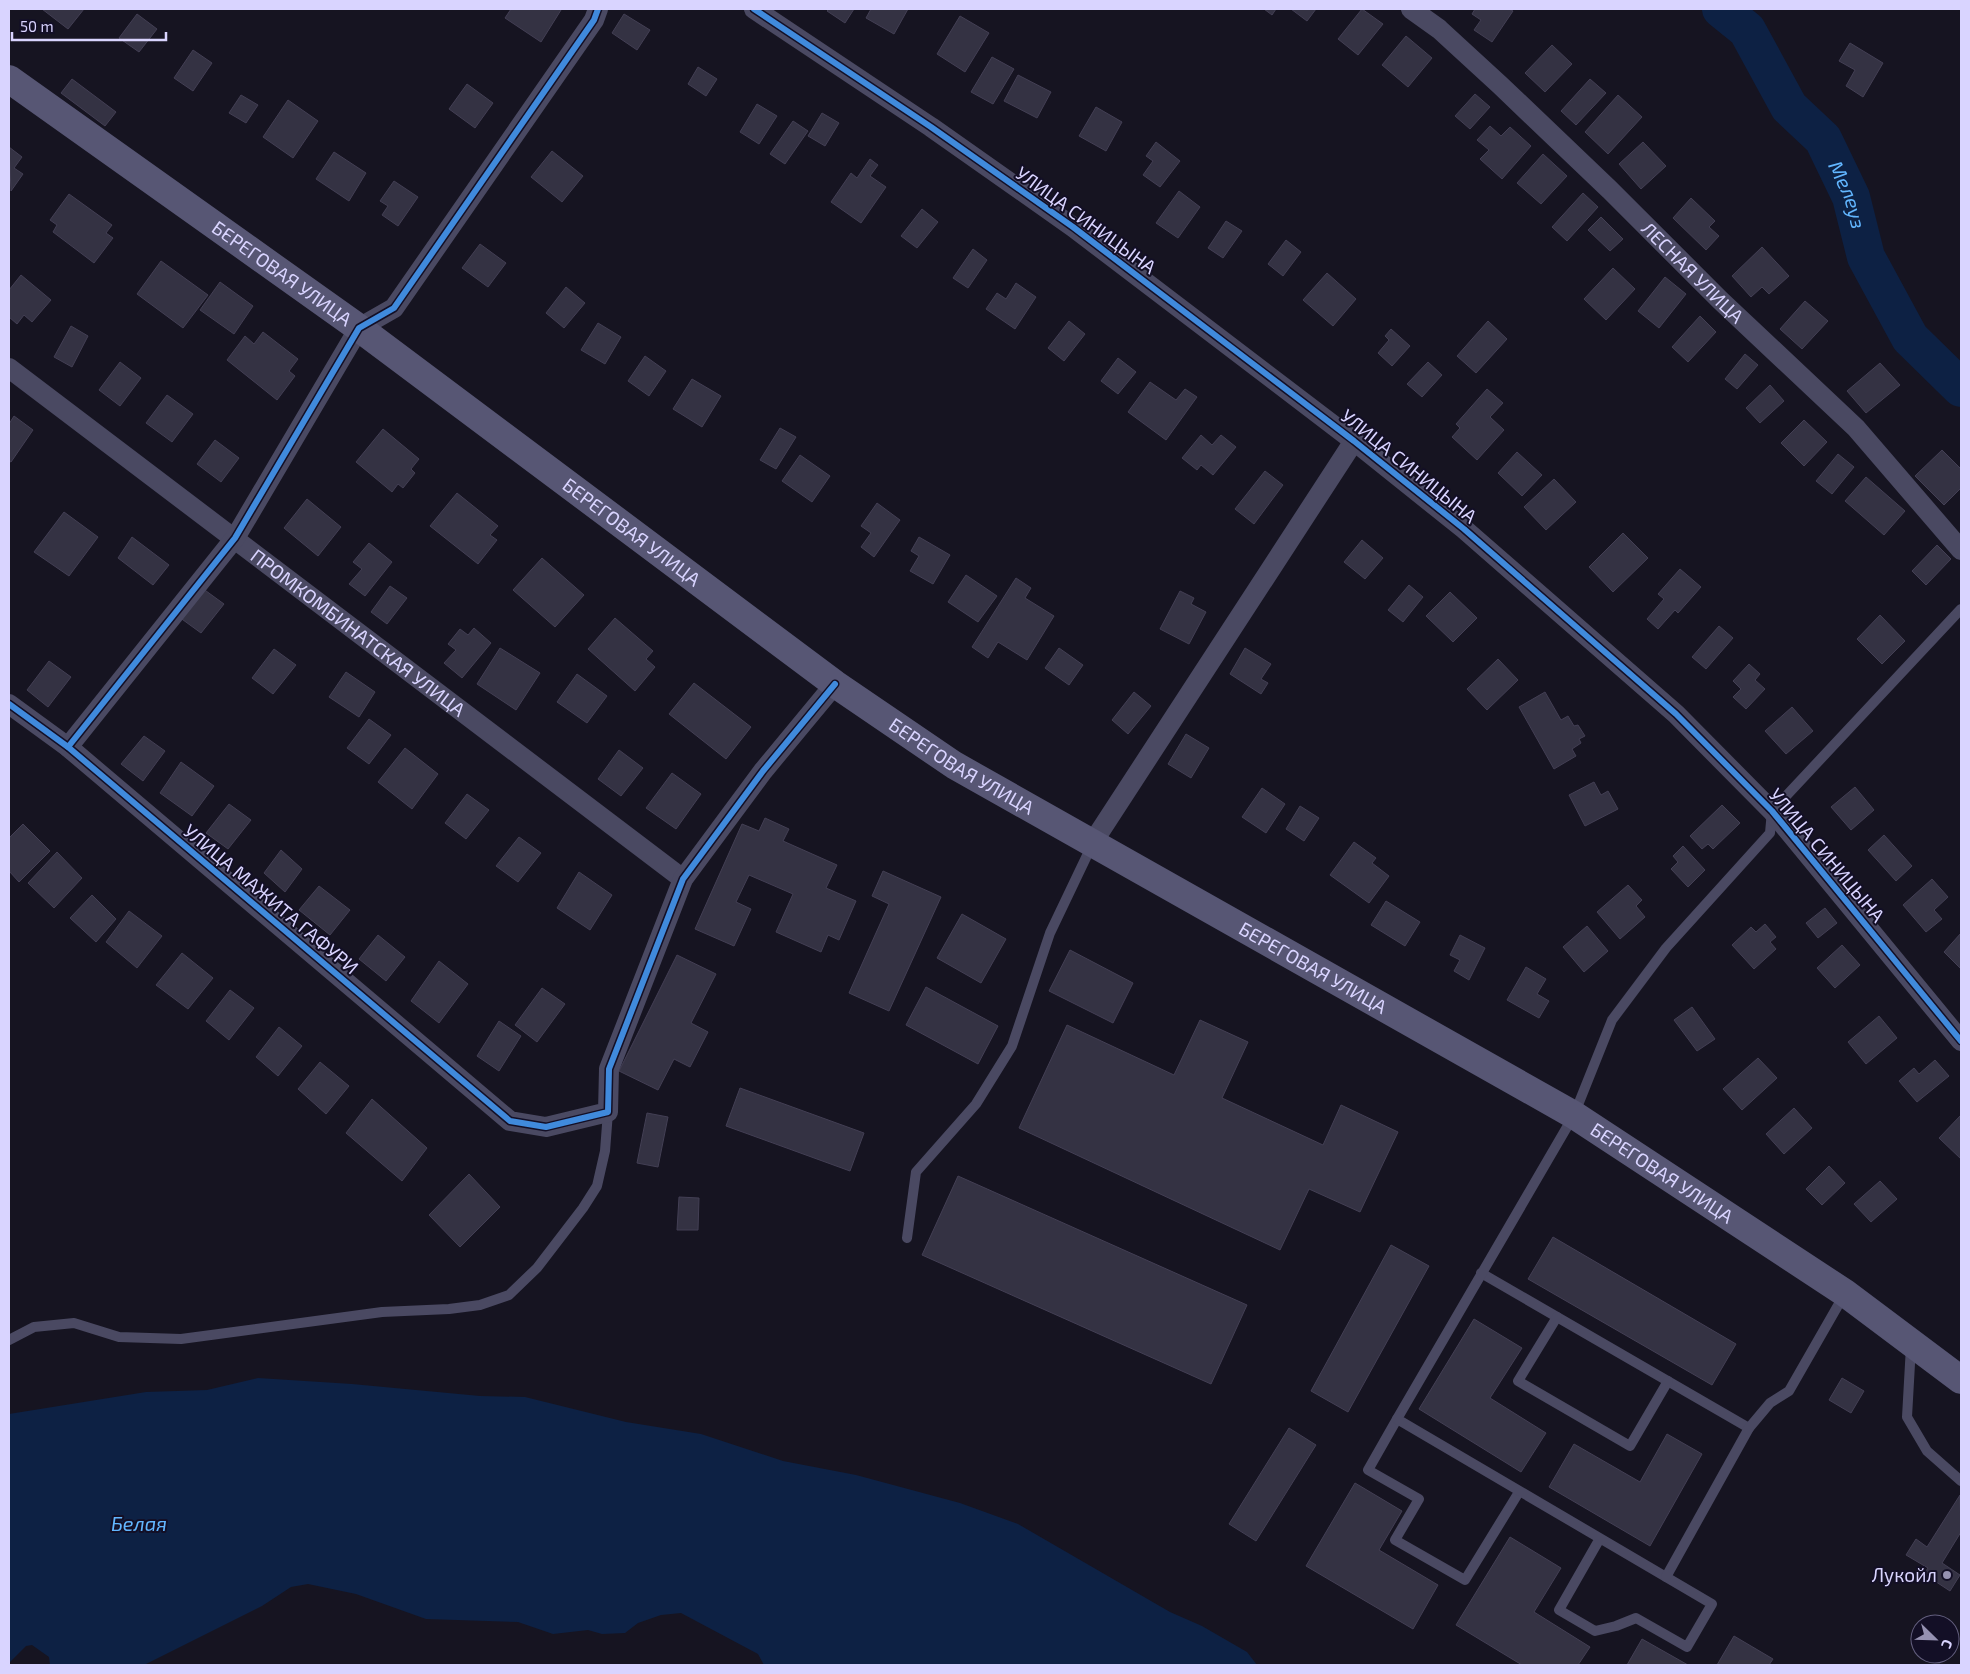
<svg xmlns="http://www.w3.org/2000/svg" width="1970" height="1674" viewBox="0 0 1970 1674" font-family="'Exo 2',sans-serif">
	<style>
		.water { fill: #0d2144 }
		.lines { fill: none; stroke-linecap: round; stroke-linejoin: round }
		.river { stroke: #0d2144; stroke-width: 38 }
		.building { fill: #343243; stroke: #433f54 }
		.service { stroke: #4a4962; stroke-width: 10 }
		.minor { stroke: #4a4962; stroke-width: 20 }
		.secondary { stroke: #575674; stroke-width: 28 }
		.cycleway-casing { stroke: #130f26; stroke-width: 9 }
		.cycleway { stroke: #408adc; stroke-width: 6 }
		.poi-dot { fill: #9591b1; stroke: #130f26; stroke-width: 2 }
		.labels { text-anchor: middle; stroke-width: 4; stroke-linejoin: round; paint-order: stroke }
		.street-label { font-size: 19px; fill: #d9d4ff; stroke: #130f26 }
		.poi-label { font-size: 19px; fill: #d9d4ff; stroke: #130f26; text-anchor: end }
		.water-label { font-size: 20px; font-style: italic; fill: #62b6ff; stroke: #130f26 }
	</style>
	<rect width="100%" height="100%" fill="#161421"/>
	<path class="water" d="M258,1378L352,1384L480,1396L525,1397L626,1422L701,1434L783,1461L856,1475L960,1503L1018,1524L1170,1612L1202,1626L1247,1652L1257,1665H764L758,1654L681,1613L661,1615L638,1623L625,1633L602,1634L588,1630L553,1634L518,1622L426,1619L356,1594L308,1584L291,1587L262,1606L144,1665H50L49,1657L32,1645L26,1646L9,1663V1414L146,1392L207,1390Z"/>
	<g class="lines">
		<path class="river" id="s1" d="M1721,9L1747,30L1789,107L1823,139L1851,197L1866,257L1910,338L1961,388"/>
	</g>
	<g class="building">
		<path d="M42,9H84L68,29Z"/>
		<path d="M511,9H558L561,10L541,42L505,18Z"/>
		<path d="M829,9H854L845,23L827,11Z"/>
		<path d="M871,9H908L894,34L866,18Z"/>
		<path d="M1264,9H1276L1272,15Z"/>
		<path d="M1291,9H1316L1307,21Z"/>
		<path d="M1362,9L1383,24L1358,55L1338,39Z"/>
		<path d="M1475,9H1509L1513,11L1492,42L1474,30L1481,20L1472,14Z"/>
		<path d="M137,14L157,29L139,52L119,38Z"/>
		<path d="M624,14L650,30L637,50L612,33Z"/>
		<path d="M960,16L989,33L965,72L937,54Z"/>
		<path d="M1406,36L1432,58L1408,87L1382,65Z"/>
		<path d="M1850,43L1883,63L1863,97L1846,86L1855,70L1839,61Z"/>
		<path d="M1552,45L1572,64L1545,92L1525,73Z"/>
		<path d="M193,50L212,63L193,91L174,78Z"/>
		<path d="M992,57L1014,69L993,104L971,92Z"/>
		<path d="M698,67L717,79L706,96L688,84Z"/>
		<path d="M1018,75L1051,92L1037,118L1004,101Z"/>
		<path d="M72,79L116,112L105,126L61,93Z"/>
		<path d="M1590,79L1606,93L1576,125L1561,111Z"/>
		<path d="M467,84L493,103L475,128L449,109Z"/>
		<path d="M1475,94L1490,107L1470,129L1455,116Z"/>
		<path d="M241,95L258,105L246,123L229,113Z"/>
		<path d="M1618,95L1642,117L1608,154L1585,132Z"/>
		<path d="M288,100L318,121L293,158L263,137Z"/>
		<path d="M757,104L777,116L759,144L740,132Z"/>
		<path d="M1096,107L1122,122L1106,151L1079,136Z"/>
		<path d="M822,113L839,123L825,146L808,136Z"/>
		<path d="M793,121L808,131L785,164L770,154Z"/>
		<path d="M1490,126L1501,136L1510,127L1531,146L1502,179L1480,159L1489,150L1477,140Z"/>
		<path d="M1156,142L1180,161L1160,187L1143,175L1153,161L1146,156Z"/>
		<path d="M1643,142L1666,166L1641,189L1619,164Z"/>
		<path d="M9,147L22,157L14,168L23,174L11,191Z"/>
		<path d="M552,151L583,176L562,202L531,177Z"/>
		<path d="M334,152L366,173L349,201L316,179Z"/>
		<path d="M1543,154L1567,176L1541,204L1517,183Z"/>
		<path d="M870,159L878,165L870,176L886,187L861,223L831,202L851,173L857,178Z"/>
		<path d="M394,181L418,197L398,226L382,215L388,206L380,201Z"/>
		<path d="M1179,191L1200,207L1178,238L1156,223Z"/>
		<path d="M1583,193L1598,207L1567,241L1552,227Z"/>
		<path d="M69,194L112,225L106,233L113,238L94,263L53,232L57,225L50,220Z"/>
		<path d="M1691,198L1715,221L1709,227L1719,236L1706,250L1673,218Z"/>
		<path d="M922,209L938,222L917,248L901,236Z"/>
		<path d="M1601,217L1623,239L1610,251L1588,230Z"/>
		<path d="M1226,221L1242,231L1223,258L1208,248Z"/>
		<path d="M1286,240L1301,252L1283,276L1268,264Z"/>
		<path d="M480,244L506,263L488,287L462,268Z"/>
		<path d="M1762,247L1789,276L1769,294L1762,287L1751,297L1732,276Z"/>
		<path d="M973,249L987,260L968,288L953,278Z"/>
		<path d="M161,261L208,295L183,328L137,294Z"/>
		<path d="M1613,268L1635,289L1606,320L1584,299Z"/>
		<path d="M1327,273L1356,299L1333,326L1303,300Z"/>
		<path d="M21,275L51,300L32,322L24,315L17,324L9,317V290Z"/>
		<path d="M1665,277L1686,294L1659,328L1638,311Z"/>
		<path d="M220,282L253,306L234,334L200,310Z"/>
		<path d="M1016,283L1036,297L1015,329L986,309L997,293L1006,299Z"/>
		<path d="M566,287L585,303L564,328L546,313Z"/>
		<path d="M1805,301L1828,321L1802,349L1780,329Z"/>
		<path d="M1700,316L1716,332L1688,362L1672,347Z"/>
		<path d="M1069,321L1085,334L1064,361L1048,348Z"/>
		<path d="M1488,321L1507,339L1476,373L1457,356Z"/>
		<path d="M598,323L621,337L605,364L581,350Z"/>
		<path d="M71,326L88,336L72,367L54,357Z"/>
		<path d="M1391,329L1410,346L1392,366L1378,353L1389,340L1385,336Z"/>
		<path d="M263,332L298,359L289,371L295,376L277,400L227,360L245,336L254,344Z"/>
		<path d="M1745,354L1758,365L1737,389L1725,379Z"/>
		<path d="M645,356L666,371L649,396L628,381Z"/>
		<path d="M1118,358L1136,372L1118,394L1101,381Z"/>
		<path d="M120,362L141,378L120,406L99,390Z"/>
		<path d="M1428,362L1442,375L1422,397L1407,384Z"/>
		<path d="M1880,363L1900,385L1866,413L1847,391Z"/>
		<path d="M692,379L721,396L702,427L673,409Z"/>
		<path d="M1150,382L1176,400L1185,389L1197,397L1166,440L1128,412Z"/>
		<path d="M1770,385L1784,401L1760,423L1746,408Z"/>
		<path d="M1487,389L1503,403L1490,417L1504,430L1477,460L1452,437L1460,428L1456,424Z"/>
		<path d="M167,395L193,414L172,442L146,423Z"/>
		<path d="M14,416L33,430L11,462L9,461V424Z"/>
		<path d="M1804,420L1827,442L1804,466L1781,443Z"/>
		<path d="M780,428L796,437L776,469L760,460Z"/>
		<path d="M383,429L419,459L411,469L415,473L403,488L398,484L392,492L356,462Z"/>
		<path d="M1201,435L1212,445L1221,435L1236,447L1213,475L1201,465L1197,470L1182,458Z"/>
		<path d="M215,440L239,458L221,482L197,464Z"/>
		<path d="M1942,450L1961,469V488L1944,505L1915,476Z"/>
		<path d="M1517,452L1542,475L1522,496L1498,473Z"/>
		<path d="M1838,454L1854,467L1832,494L1816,481Z"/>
		<path d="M800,455L830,476L812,502L782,481Z"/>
		<path d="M1265,471L1283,485L1254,524L1235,509Z"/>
		<path d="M1866,477L1905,511L1884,535L1845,501Z"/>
		<path d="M1554,479L1576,502L1546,530L1524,507Z"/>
		<path d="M457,493L498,526L490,535L497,540L478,564L430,526Z"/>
		<path d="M307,499L341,527L318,556L284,528Z"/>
		<path d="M877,503L900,520L874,557L861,547L871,533L861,526Z"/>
		<path d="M64,512L98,537L69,576L34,552Z"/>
		<path d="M1623,533L1648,558L1613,592L1589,567Z"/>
		<path d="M132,537L169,565L153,585L118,558Z"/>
		<path d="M919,537L950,555L933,584L910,571L919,556L911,551Z"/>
		<path d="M1362,540L1383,558L1365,579L1344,562Z"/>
		<path d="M369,543L392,562L365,596L349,584L362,569L353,562Z"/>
		<path d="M1937,545L1951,559L1926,585L1912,571Z"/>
		<path d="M542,558L584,595L555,627L513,590Z"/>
		<path d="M1680,569L1701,587L1678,613L1675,610L1658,629L1647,619L1664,599L1658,594Z"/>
		<path d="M966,575L997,596L978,622L948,602Z"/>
		<path d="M1016,578L1031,588L1025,598L1054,616L1027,660L998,642L988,658L972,647Z"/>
		<path d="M1409,585L1423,597L1403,622L1388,610Z"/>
		<path d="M390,586L407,598L387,624L371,612Z"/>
		<path d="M202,588L224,604L201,633L179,617Z"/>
		<path d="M1180,591L1194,598L1191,604L1206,612L1189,644L1160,629Z"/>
		<path d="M1450,592L1477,618L1453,642L1426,616Z"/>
		<path d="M1880,615L1905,641L1882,664L1857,639Z"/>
		<path d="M615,618L653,651L646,659L655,667L635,691L588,649Z"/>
		<path d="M1719,626L1733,638L1706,669L1692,657Z"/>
		<path d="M474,628L491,643L462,678L444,663L456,650L448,644L460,629L468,635Z"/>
		<path d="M500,648L540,673L516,710L477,684Z"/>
		<path d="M1059,648L1083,665L1069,685L1045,668Z"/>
		<path d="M1245,648L1271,664L1261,679L1268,683L1261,694L1230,674Z"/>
		<path d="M274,649L296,665L273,694L252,678Z"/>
		<path d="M1498,659L1518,680L1487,710L1467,689Z"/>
		<path d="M49,661L71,677L48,707L27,690Z"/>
		<path d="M1749,664L1760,674L1755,680L1765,689L1746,709L1733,697L1741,689L1733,681Z"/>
		<path d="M346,672L375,692L359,717L329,697Z"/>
		<path d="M577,674L607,696L587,723L557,702Z"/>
		<path d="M694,683L751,727L726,759L669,714Z"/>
		<path d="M1134,692L1151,706L1128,734L1112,720Z"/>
		<path d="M1545,692L1561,720L1568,716L1574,726L1578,725L1585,736L1579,739L1581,743L1572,749L1576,756L1554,769L1519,707Z"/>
		<path d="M1792,707L1813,731L1786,754L1765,731Z"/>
		<path d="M369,719L391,735L369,764L347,748Z"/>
		<path d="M1186,734L1209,748L1191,778L1168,764Z"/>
		<path d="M144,736L165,751L143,781L121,764Z"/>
		<path d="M405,748L438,774L412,809L378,782Z"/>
		<path d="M619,750L643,768L621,796L598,779Z"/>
		<path d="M181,762L214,786L192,816L160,793Z"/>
		<path d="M672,773L701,794L676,829L646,808Z"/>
		<path d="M1594,782L1601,795L1608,791L1618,809L1585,826L1569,795Z"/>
		<path d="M1855,787L1874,810L1851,830L1831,807Z"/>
		<path d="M1262,788L1285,804L1266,833L1242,817Z"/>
		<path d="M467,794L489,810L466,839L445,823Z"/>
		<path d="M229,804L251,820L228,849L206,833Z"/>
		<path d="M1722,805L1740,823L1713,849L1708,844L1702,849L1690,836Z"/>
		<path d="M1300,806L1319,818L1304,841L1286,829Z"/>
		<path d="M765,818L789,829L783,841L837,865L826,888L856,901L839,940L828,935L821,952L776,932L793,894L749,875L736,902L751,909L734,946L695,929L742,824L759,831Z"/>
		<path d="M23,824L50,851L19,882L9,871V838Z"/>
		<path d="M1884,835L1912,866L1896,881L1868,850Z"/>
		<path d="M519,837L541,853L518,882L496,866Z"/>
		<path d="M1354,842L1376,858L1372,863L1389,876L1369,903L1330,875Z"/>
		<path d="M1683,846L1705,870L1688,887L1671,869L1678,862L1673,856Z"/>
		<path d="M281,850L302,869L285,892L264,873Z"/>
		<path d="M57,852L82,878L54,908L28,883Z"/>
		<path d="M883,871L941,897L889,1011L849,993L889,904L872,896Z"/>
		<path d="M579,872L612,895L590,930L557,908Z"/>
		<path d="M1932,879L1948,897L1934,910L1942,919L1926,932L1903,905Z"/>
		<path d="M1628,885L1642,900L1636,906L1645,917L1620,939L1597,912Z"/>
		<path d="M319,886L350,910L330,935L299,910Z"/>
		<path d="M92,895L116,919L96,942L70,918Z"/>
		<path d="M1386,901L1420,922L1405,946L1371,925Z"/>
		<path d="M1825,908L1837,923L1818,938L1806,923Z"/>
		<path d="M129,911L162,936L137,968L106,942Z"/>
		<path d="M962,914L1006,939L981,983L937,958Z"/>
		<path d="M1765,924L1776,937L1770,942L1776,949L1754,969L1732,945L1751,927L1756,932Z"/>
		<path d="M1587,926L1608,951L1584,972L1563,947Z"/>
		<path d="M1961,933V969L1944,952Z"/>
		<path d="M378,935L405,957L386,981L359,959Z"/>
		<path d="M1460,935L1485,948L1469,980L1454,971L1460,960L1450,955Z"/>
		<path d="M1842,945L1860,965L1835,988L1817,968Z"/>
		<path d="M1070,950L1133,983L1113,1023L1049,991Z"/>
		<path d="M182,953L213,978L188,1009L156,985Z"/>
		<path d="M677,955L716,974L691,1023L708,1032L690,1067L674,1059L658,1090L619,1071Z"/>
		<path d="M439,961L468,984L439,1023L411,1001Z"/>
		<path d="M1526,967L1546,979L1537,994L1549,1001L1539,1018L1507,1000Z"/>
		<path d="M926,987L998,1026L978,1064L906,1025Z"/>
		<path d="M542,988L565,1004L537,1042L515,1025Z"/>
		<path d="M230,990L254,1008L229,1040L206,1021Z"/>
		<path d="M1692,1007L1715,1039L1697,1051L1674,1020Z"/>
		<path d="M1879,1016L1897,1038L1866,1064L1848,1042Z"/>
		<path d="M1200,1020L1248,1042L1222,1098L1323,1145L1341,1105L1398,1132L1360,1212L1309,1189L1280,1250L1019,1128L1067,1025L1174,1075Z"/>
		<path d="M499,1021L521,1036L499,1071L477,1056Z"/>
		<path d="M279,1027L302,1046L278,1076L256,1057Z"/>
		<path d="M1758,1058L1777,1078L1742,1110L1723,1089Z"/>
		<path d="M1935,1060L1949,1076L1917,1102L1899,1081L1914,1068L1919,1074Z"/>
		<path d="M320,1062L349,1086L326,1114L298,1089Z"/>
		<path d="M740,1088L864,1133L850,1171L726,1126Z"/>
		<path d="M372,1099L427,1148L402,1181L346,1133Z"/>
		<path d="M1794,1108L1812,1128L1784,1154L1766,1134Z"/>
		<path d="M647,1113L668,1117L658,1167L637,1163Z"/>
		<path d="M1961,1115V1159L1939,1138Z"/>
		<path d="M1829,1166L1845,1183L1822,1205L1806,1189Z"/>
		<path d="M469,1174L500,1207L460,1247L429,1215Z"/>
		<path d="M958,1176L1247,1305L1211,1384L922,1255Z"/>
		<path d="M1880,1181L1897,1199L1871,1222L1854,1204Z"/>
		<path d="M679,1197L699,1198L698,1230H677Z"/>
		<path d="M1553,1237L1736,1344L1712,1385L1528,1279Z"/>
		<path d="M1391,1245L1429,1266L1348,1412L1311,1391Z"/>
		<path d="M1474,1319L1522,1348L1490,1398L1546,1433L1521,1472L1419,1409Z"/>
		<path d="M1842,1378L1864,1391L1851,1413L1829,1400Z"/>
		<path d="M1289,1428L1316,1445L1256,1541L1229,1524Z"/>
		<path d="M1667,1434L1702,1454L1650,1546L1549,1487L1574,1444L1640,1482Z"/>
		<path d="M1355,1483L1402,1511L1379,1550L1438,1585L1413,1629L1306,1566Z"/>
		<path d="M1960,1495L1961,1532L1942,1563L1960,1575L1950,1591L1924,1574L1928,1568L1906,1555L1916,1539L1927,1547Z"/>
		<path d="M1510,1537L1561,1568L1534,1612L1590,1647L1578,1665H1522L1456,1625Z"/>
		<path d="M1734,1636L1773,1659L1769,1665H1717Z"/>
		<path d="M1642,1639L1688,1665H1627Z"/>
	</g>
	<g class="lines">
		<g class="service">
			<path d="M907,1238L916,1172L976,1104L1012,1046L1050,933L1092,845"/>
			<path d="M1481,1273L1749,1428"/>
			<path d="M1557,1317L1518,1381L1630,1446L1668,1381"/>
			<path d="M9,1340L34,1327L74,1323L119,1337L181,1339L382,1312L449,1309L480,1305L509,1295L537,1268L583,1208L597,1186L605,1151L608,1112"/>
			<path d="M1911,1346L1907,1417L1927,1451L1961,1481"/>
			<path d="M1397,1419L1368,1470L1419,1499L1395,1540L1465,1580L1519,1492"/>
			<path d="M1599,1540L1559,1610L1595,1631L1616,1626L1636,1618L1687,1647L1712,1604L1397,1419L1574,1115L1612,1020L1666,948L1770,833L1772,811L1961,609"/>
			<path d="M1666,1577L1749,1428L1770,1403L1789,1391L1844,1295"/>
		</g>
		<g class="minor">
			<path d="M754,9L931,127L1073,227L1354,441L1464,529L1676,714L1772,811L1961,1041"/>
			<path id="s2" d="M1411,9L1439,29L1500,85L1610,190L1720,300L1856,428L1961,550"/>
			<path id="s3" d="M9,368L683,879"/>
			<path d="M9,704L68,747L510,1121L546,1127L608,1112L609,1069L683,879L763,771L835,684"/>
			<path d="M68,747L235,538L359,328L394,308L594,20L598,9"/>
			<path d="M1093,842L1354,441"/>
		</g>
		<path class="secondary" id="s4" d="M9,79L359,328L835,684L954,765L1574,1115L1845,1293L1961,1380"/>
		<defs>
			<g id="cycleway">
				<path d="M754,9L931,127L1073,227L1354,441L1464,529L1676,714L1772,811L1961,1041"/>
				<path d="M9,704L68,747L510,1121L546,1127L608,1112L609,1069L683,879L763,771L835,684"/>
				<path d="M68,747L235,538L359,328L394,308L594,20L598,9"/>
			</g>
		</defs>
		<use href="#cycleway" class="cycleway-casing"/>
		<use href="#cycleway" class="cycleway"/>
	</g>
	<circle class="poi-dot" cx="1947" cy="1575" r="5"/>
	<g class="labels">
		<g class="street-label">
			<text transform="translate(1086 220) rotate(36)" y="7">УЛИЦА СИНИЦЫНА</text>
			<text dy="7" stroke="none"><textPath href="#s2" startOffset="386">ЛЕСНАЯ УЛИЦА</textPath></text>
			<text dy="7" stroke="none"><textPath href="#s4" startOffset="335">БЕРЕГОВАЯ УЛИЦА</textPath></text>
			<text transform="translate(1409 466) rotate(39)" y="7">УЛИЦА СИНИЦЫНА</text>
			<text dy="7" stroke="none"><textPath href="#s4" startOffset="770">БЕРЕГОВАЯ УЛИЦА</textPath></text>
			<text dy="7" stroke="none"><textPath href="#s3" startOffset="438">ПРОМКОМБИНАТСКАЯ УЛИЦА</textPath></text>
			<text dy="7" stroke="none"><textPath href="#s4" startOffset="1175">БЕРЕГОВАЯ УЛИЦА</textPath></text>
			<text transform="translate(1827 855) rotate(50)" y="7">УЛИЦА СИНИЦЫНА</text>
			<text transform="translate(271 899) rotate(40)" y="7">УЛИЦА МАЖИТА ГАФУРИ</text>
			<text dy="7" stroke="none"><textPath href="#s4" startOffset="1580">БЕРЕГОВАЯ УЛИЦА</textPath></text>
			<text dy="7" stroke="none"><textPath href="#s4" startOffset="1985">БЕРЕГОВАЯ УЛИЦА</textPath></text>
		</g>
		<g class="poi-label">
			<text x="1937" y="1582">Лукойл</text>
		</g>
		<g class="water-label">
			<text dy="7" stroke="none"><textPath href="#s1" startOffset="229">Мелеуз</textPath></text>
			<text x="139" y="1531">Белая</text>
		</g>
	</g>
	<rect width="1970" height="1674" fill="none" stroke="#d9d4ff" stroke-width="20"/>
	<g transform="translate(1935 1639) rotate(113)"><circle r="24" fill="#130f26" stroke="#625e7d"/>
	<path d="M0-4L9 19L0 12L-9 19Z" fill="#9591b1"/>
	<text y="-8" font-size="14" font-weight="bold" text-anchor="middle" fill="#d9d4ff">С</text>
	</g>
	<path d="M12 32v8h154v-8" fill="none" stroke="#d9d4ff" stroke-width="2.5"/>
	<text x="20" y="32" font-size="15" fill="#d9d4ff" stroke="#130f26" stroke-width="4" paint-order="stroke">50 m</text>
</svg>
